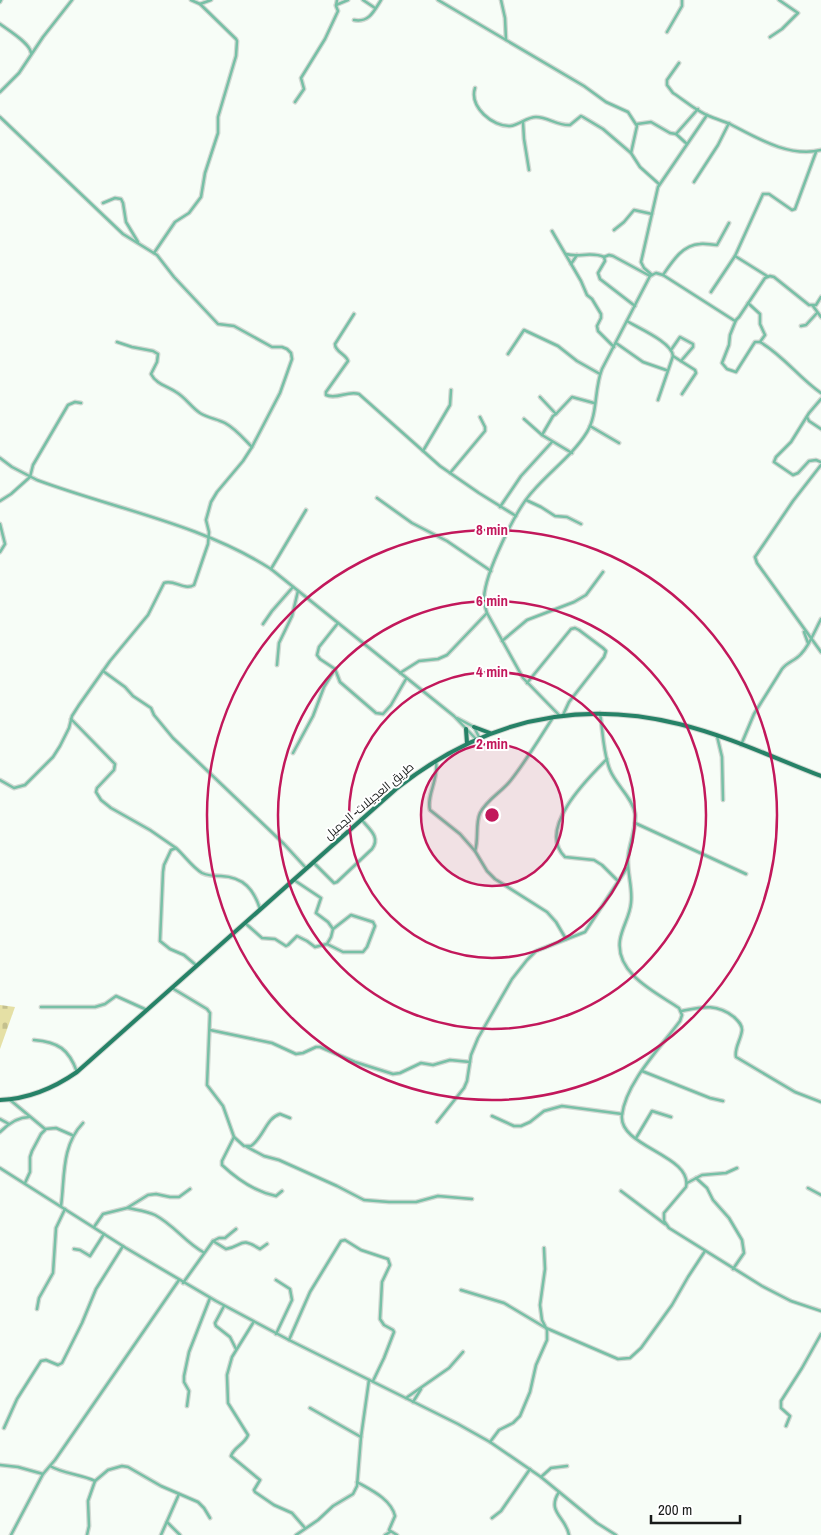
<svg xmlns="http://www.w3.org/2000/svg" width="821" height="1535" viewBox="0 0 821 1535" font-family="'Archivo Narrow',Cairo,sans-serif">
	<style>
		.cemetery { fill: url(#cemetery-stones) }
		.lines { fill: none; stroke-linecap: round; stroke-linejoin: round }
		.street-casing { stroke: #d3d9d3; stroke-width: 5 }
		.primary-casing { stroke: #d3d9d3; stroke-width: 6 }
		.street { stroke: #77c0a6; stroke-width: 2.5 }
		.primary { stroke: #268267; stroke-width: 4 }
		.ring { fill: none; stroke: #c2185b; stroke-width: 2.5 }
		.labels { text-anchor: middle; stroke-width: 4; stroke-linejoin: round; paint-order: stroke }
		.street-label { font-size: 12px; fill: #181b19; stroke: #fff }
		.centre { fill: #c2185b; stroke: #fff; stroke-width: 2.5 }
		.ring-label { font-size: 15px; text-anchor: middle; font-weight: bold; fill: #c2185b; stroke: #fff; stroke-width: 4; stroke-linejoin: round; paint-order: stroke }
	</style>
	<defs>
		<pattern id="cemetery-stones" width="16" height="16" patternUnits="userSpaceOnUse" patternTransform="scale(1.25)"><rect width="16" height="16" fill="#e5e0a5"/><path d="M2 7V4a2 2 0 0 1 4 0v3zM10 15v-3a2 2 0 0 1 4 0v3z" fill="#c4c08d"/></pattern>
	</defs>
	<rect width="100%" height="100%" fill="#f7fdf7"/>
	<path class="cemetery" d="M0,1005L15,1007L0,1049Z"/>
	<g class="lines">
		<defs>
			<g id="street">
				<path d="M363,0L375,8"/>
				<path d="M438,0L584,86L606,102L628,112L637,126L631,153L640,167L659,184"/>
				<path d="M501,0L505,18L506,40"/>
				<path d="M0,2L1,0"/>
				<path d="M200,4L211,0"/>
				<path d="M336,5L348,0"/>
				<path d="M354,20C369,23 374,11 381,0"/>
				<path d="M0,24C8,30 30,43 31,53"/>
				<path d="M667,32L682,6V0"/>
				<path d="M770,37L782,29L798,13L779,0"/>
				<path d="M679,63L667,80V85L673,93C684,100 696,111 709,116C716,119 723,121 730,124C757,138 790,158 821,150"/>
				<path d="M475,88C469,107 493,127 510,126C519,125 527,117 536,117C548,117 558,126 570,125L581,116L583,117L603,129L631,153"/>
				<path d="M0,92L19,73L43,37L72,0"/>
				<path d="M295,102L304,89L301,78L325,39L338,11L336,6L337,0"/>
				<path d="M0,117L123,234L157,255L174,277L218,324L234,326L272,347H282L287,349L291,353L292,359L280,393L252,447L243,461L217,492L211,502L206,520L209,532L208,544L194,585C184,591 174,579 164,583L148,615L110,661L79,705L72,716L69,728L60,746L53,757L25,785L14,788L0,780"/>
				<path d="M523,122L524,139L529,170"/>
				<path d="M637,124L651,122L670,133L676,134L698,109"/>
				<path d="M676,134L687,144"/>
				<path d="M694,182L718,145L729,123"/>
				<path d="M103,203L115,198L121,199L123,203L126,222L138,242"/>
				<path d="M614,230L624,222L634,210L652,214"/>
				<path d="M552,231L581,281L587,295L592,299L601,314V318L597,326L598,331L614,347"/>
				<path d="M154,253L175,222L189,213L201,197L205,173L218,133V117L236,56L237,41L236,39L200,4L191,0"/>
				<path d="M566,254C578,258 591,251 604,257L605,261L598,273L600,279L635,306"/>
				<path d="M735,256L767,276"/>
				<path d="M604,257L609,255L613,256L650,276"/>
				<path d="M571,264L577,255"/>
				<path d="M652,275L644,268L641,262L658,187L707,115"/>
				<path d="M663,275C672,262 682,245 700,244C705,243 711,245 717,245L729,223"/>
				<path d="M711,292L735,256L763,194H769L792,210L795,209L816,152"/>
				<path d="M813,306L821,317"/>
				<path d="M354,314L335,344C335,352 346,354 348,361L326,392V395C337,400 348,390 359,394L440,466L479,493L516,516"/>
				<path d="M736,320L730,335L729,345L722,363L727,369L736,372L753,345L755,342H760L765,335L760,324V314L748,303"/>
				<path d="M627,321C638,328 672,342 673,356L658,400"/>
				<path d="M801,326L806,325L817,313"/>
				<path d="M117,342L132,347L153,351L158,354L157,362L151,374C156,384 167,386 176,392C185,397 191,407 200,413C208,418 217,419 225,423C236,429 244,439 252,447"/>
				<path d="M760,342C783,355 799,378 821,393"/>
				<path d="M616,343L643,362L666,370"/>
				<path d="M671,350L680,337L693,344V347L681,361"/>
				<path d="M508,354L524,330L558,346L577,361L600,374"/>
				<path d="M673,356L695,370L696,373L682,394"/>
				<path d="M540,397L556,414L553,416L542,435"/>
				<path d="M821,399L809,413L791,442L776,457L774,462L793,475L798,473L809,461L816,460L821,462"/>
				<path d="M556,414L572,397L594,403"/>
				<path d="M807,417L809,421L821,429"/>
				<path d="M524,419L542,435L572,453"/>
				<path d="M590,426L619,443"/>
				<path d="M423,451L450,405L451,390"/>
				<path d="M0,458L12,467L37,480C115,509 201,524 271,569L454,716L476,739"/>
				<path d="M821,465L793,501L755,557L757,563L821,652"/>
				<path d="M450,473L485,431V427L480,417"/>
				<path d="M377,498L412,523L447,541L491,571"/>
				<path d="M526,500L541,507L555,516L567,517L581,524"/>
				<path d="M0,501L11,494L30,477L33,465L68,405L75,402L81,403"/>
				<path d="M500,507L521,476L552,442"/>
				<path d="M0,524L5,544L0,552"/>
				<path d="M271,569L306,510"/>
				<path d="M338,623L319,647L317,655L320,659L335,669L340,682L376,713L383,714L391,705L406,679"/>
				<path d="M263,624L272,611L293,587"/>
				<path d="M804,632L808,643"/>
				<path d="M502,641L527,620L574,602L586,595L603,572"/>
				<path d="M277,665L279,643L292,616L298,591"/>
				<path d="M103,671L125,687L133,696L151,708L154,715L173,738L284,844L306,868"/>
				<path d="M400,673L419,661L438,659L447,655L487,613"/>
				<path d="M527,683L571,629L575,628L579,630L603,648L606,651L604,657L569,702L563,715"/>
				<path d="M600,713C603,732 603,753 610,770C616,785 632,797 635,813C637,828 629,843 628,858C627,873 633,888 631,903C630,916 622,927 620,940C615,974 657,993 679,1008L682,1015L680,1021C661,1047 626,1082 622,1115C618,1147 693,1155 686,1187L664,1213V1221L669,1228L762,1286L791,1301L821,1311"/>
				<path d="M560,716L523,678L487,613C485,608 484,603 484,598C485,573 516,509 533,491C550,471 573,455 587,432C598,414 594,389 602,369L650,276L656,273L663,275L735,321L739,317L765,278L770,276L774,277L809,305H816L821,297"/>
				<path d="M457,718L474,727L479,737"/>
				<path d="M71,719L115,764L114,770L97,788L96,792L101,800L111,808L150,830L176,848"/>
				<path d="M717,736L722,757L723,800"/>
				<path d="M741,745L754,714L782,669C787,662 795,661 801,654C810,645 815,630 821,619"/>
				<path d="M293,753L313,716L324,687L335,669"/>
				<path d="M607,759C588,778 536,829 565,857L594,860L602,865L618,881"/>
				<path d="M436,762C439,779 426,796 430,810L460,834L475,851L487,871L495,879L547,912L556,922L566,939"/>
				<path d="M635,823L746,874"/>
				<path d="M475,851C479,839 475,824 480,813C487,799 502,792 511,780C526,761 539,739 552,719"/>
				<path d="M313,862L334,883L337,882L372,849C381,837 369,829 361,819"/>
				<path d="M245,923L262,938L275,939L286,946L288,945L297,936L307,941L315,947L327,944L331,937L333,929L328,922L316,913L321,898L294,880"/>
				<path d="M327,944L343,952H363L367,947L375,926L373,922L351,915L333,929"/>
				<path d="M197,966L184,955L170,949L160,941L163,872L164,865L171,850L176,848C185,856 192,867 202,873C208,876 215,876 221,876C244,877 254,890 260,909"/>
				<path d="M172,988L207,1009L210,1013L207,1085L223,1106L234,1137L222,1161V1165C237,1179 256,1192 276,1196L282,1191"/>
				<path d="M41,1007H95L105,1004L116,996L147,1010"/>
				<path d="M681,1011C702,1007 716,1003 734,1017C738,1021 742,1024 742,1030C741,1040 734,1048 736,1057L795,1092L821,1102"/>
				<path d="M210,1030L272,1043L296,1054L303,1053L316,1047H320L355,1062L393,1074L400,1073L421,1063L433,1065L450,1060L470,1062"/>
				<path d="M34,1040C58,1042 69,1049 77,1072"/>
				<path d="M642,1071L710,1098L723,1101"/>
				<path d="M9,1099L45,1129L56,1128L72,1135"/>
				<path d="M492,1116L514,1126H521L530,1122L544,1111L562,1106L622,1114"/>
				<path d="M0,1119L9,1124"/>
				<path d="M437,1122L464,1088L467,1081L471,1055L478,1038L512,979L527,960L536,951L585,932L627,868"/>
				<path d="M0,1132C8,1124 17,1117 29,1117"/>
				<path d="M234,1137L244,1146H251C264,1137 266,1118 280,1114L290,1118"/>
				<path d="M636,1138L652,1111L671,1117"/>
				<path d="M247,1147L264,1156L279,1160L337,1186L364,1200L389,1202H416L438,1196L472,1199"/>
				<path d="M0,1168L126,1248L216,1301L289,1340L458,1424L490,1442L541,1477L597,1523L616,1535"/>
				<path d="M696,1178L707,1188L713,1200L729,1218L742,1240L744,1253L733,1269"/>
				<path d="M25,1183L30,1172V1157L32,1151L41,1134L45,1130"/>
				<path d="M687,1183L702,1175L726,1173L737,1168"/>
				<path d="M808,1188L821,1195"/>
				<path d="M621,1191L665,1224"/>
				<path d="M61,1206C65,1177 61,1146 83,1123"/>
				<path d="M128,1208C137,1210 147,1211 155,1215C174,1225 185,1242 203,1252"/>
				<path d="M94,1227L103,1214L127,1208L148,1195L156,1194L170,1197H179L190,1189"/>
				<path d="M213,1241L226,1249C244,1246 239,1236 260,1249L267,1244"/>
				<path d="M74,1249L80,1250L90,1256L104,1234"/>
				<path d="M183,1283L213,1241L219,1238H225L236,1229"/>
				<path d="M461,1290L504,1303L546,1328L618,1359L630,1358L641,1348L672,1305L688,1277L705,1251"/>
				<path d="M224,1306L215,1323L216,1326L230,1337L236,1349"/>
				<path d="M37,1309L39,1298L53,1273L56,1228L65,1209"/>
				<path d="M253,1323L232,1357L227,1375L228,1403L248,1435C245,1444 234,1447 231,1456L260,1480L254,1490L255,1492L274,1505L292,1513L305,1528"/>
				<path d="M276,1334L292,1300L290,1289L276,1280"/>
				<path d="M289,1340L310,1292L341,1241L345,1240L361,1250L388,1259L390,1265L382,1282L380,1319L384,1325L393,1330L394,1332L384,1358L373,1381"/>
				<path d="M406,1398L449,1368L463,1352"/>
				<path d="M413,1402L421,1389"/>
				<path d="M187,1406L189,1391L184,1382V1376L189,1352L210,1298"/>
				<path d="M310,1408L361,1437"/>
				<path d="M786,1426L790,1416L781,1408V1401L802,1368L821,1334"/>
				<path d="M4,1428L17,1399L41,1361L46,1360L58,1365L62,1363L82,1323L96,1289L123,1246"/>
				<path d="M490,1442L499,1430L513,1423L520,1416L530,1392L536,1365L547,1340V1330L542,1320L540,1305L545,1269L544,1248"/>
				<path d="M0,1465L18,1467L43,1474L55,1460L179,1280"/>
				<path d="M50,1466C64,1474 80,1474 95,1481L88,1501L89,1526L87,1535"/>
				<path d="M541,1477L551,1468L567,1466"/>
				<path d="M95,1481L108,1470L122,1466L128,1467L161,1486L198,1502L204,1508L210,1518"/>
				<path d="M357,1482C371,1490 391,1499 395,1516L389,1530L397,1535"/>
				<path d="M559,1492C546,1512 566,1517 569,1535"/>
				<path d="M492,1518L501,1511L530,1469"/>
				<path d="M167,1522L180,1535"/>
				<path d="M11,1535L43,1474"/>
				<path d="M161,1535L179,1494"/>
				<path d="M296,1535L318,1520L333,1506L353,1494L357,1486L361,1437L369,1380"/>
				<path d="M385,1535L390,1532"/>
			</g>
			<g id="primary">
				<path d="M474,727L490,733"/>
				<path d="M466,729L467,743"/>
				<path d="M0,1100C28,1099 54,1088 77,1072L396,789C479,723 574,698 679,724C728,736 774,758 821,776"/>
			</g>
		</defs>
		<use href="#street" class="street-casing"/>
		<use href="#primary" class="primary-casing"/>
		<use href="#street" class="street"/>
		<use href="#primary" class="primary"/>
	</g>
	<circle cx="492" cy="815" r="71" fill="#c2185b" fill-opacity=".12"/>
	<g class="ring">
		<circle cx="492" cy="815" r="71"/>
		<circle cx="492" cy="815" r="143"/>
		<circle cx="492" cy="815" r="214"/>
		<circle cx="492" cy="815" r="285"/>
	</g>
	<g class="labels">
		<g class="street-label">
			<text transform="translate(369 801) rotate(-40)" y="4">طريق العجيلات- الجميل</text>
		</g>
	</g>
	<circle cx="492" cy="815" r="8" class="centre"/>
	<g class="ring-label">
		<text x="492" y="535">8 min</text>
		<text x="492" y="606">6 min</text>
		<text x="492" y="677">4 min</text>
		<text x="492" y="749">2 min</text>
	</g>
	<path d="M651 1515v8h89v-8" fill="none" stroke="#181b19" stroke-width="2.5"/>
	<text x="658" y="1515" font-size="15" fill="#181b19" stroke="#ffffff" stroke-width="4" paint-order="stroke">200 m</text>
</svg>
